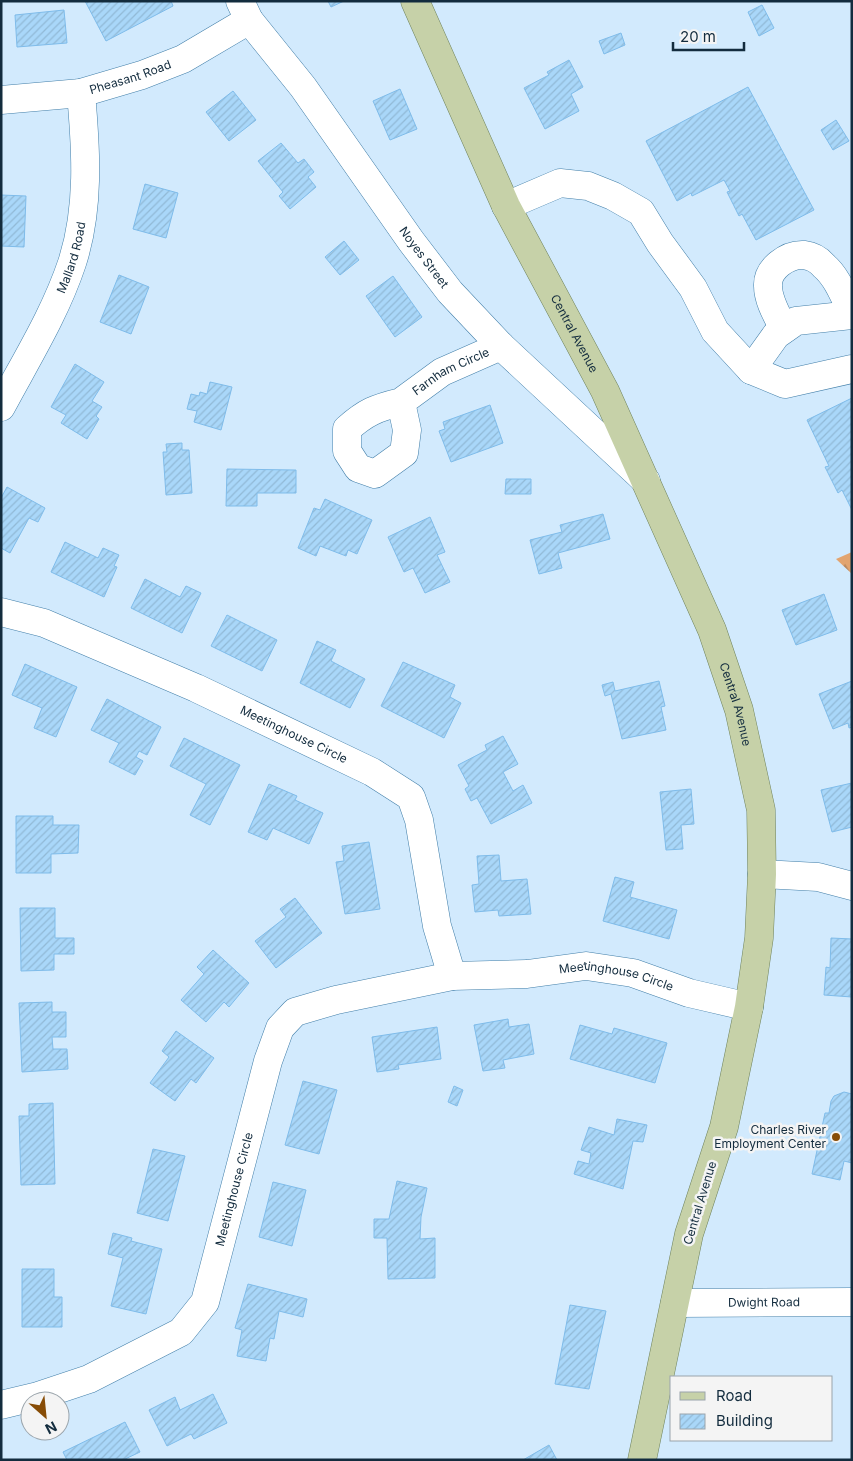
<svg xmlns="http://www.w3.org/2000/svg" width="853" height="1461" viewBox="0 0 853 1461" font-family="Inter,sans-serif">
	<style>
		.forest { fill: url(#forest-firs) }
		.building { fill: url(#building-hatch); stroke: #7fbcea }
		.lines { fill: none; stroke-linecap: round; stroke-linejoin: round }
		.minor-casing { stroke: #427fa9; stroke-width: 29 }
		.major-casing { stroke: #6f835d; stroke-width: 29 }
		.minor { stroke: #fff; stroke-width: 28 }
		.major { stroke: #c6d1a8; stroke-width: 28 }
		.poi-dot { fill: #874c06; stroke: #f4f4f4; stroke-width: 2 }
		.labels { text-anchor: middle; stroke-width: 5; stroke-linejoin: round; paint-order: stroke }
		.street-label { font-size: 12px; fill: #132c3e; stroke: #f4f4f4 }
		.poi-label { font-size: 12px; fill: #132c3e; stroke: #f4f4f4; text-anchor: end }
	</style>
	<defs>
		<pattern id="forest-firs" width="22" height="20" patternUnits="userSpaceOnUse" patternTransform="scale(1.25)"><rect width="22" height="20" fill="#e2a46f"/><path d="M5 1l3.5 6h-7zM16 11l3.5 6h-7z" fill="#b6865d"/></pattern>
		<pattern id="building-hatch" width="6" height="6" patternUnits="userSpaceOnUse" patternTransform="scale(1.25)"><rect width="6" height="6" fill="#a9d7f9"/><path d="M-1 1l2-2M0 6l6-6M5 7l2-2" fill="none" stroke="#91b9d6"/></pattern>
	</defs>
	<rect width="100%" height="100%" fill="#d2eafd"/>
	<path class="forest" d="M852,552V574L836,559Z"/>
	<g class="building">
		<path d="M85,1H171L173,6L106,41Z"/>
		<path d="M328,1H344L331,7Z"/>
		<path d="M762,5L774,28L759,36L748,12Z"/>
		<path d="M64,10L67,43L17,47L15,15Z"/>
		<path d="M621,33L625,45L604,54L599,41Z"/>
		<path d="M569,60L583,87L571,94L579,111L545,129L524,88L549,75L547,72Z"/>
		<path d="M748,87L814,210L756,240L742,214L739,216L727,192L730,191L724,180L692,196L691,193L677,201L646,141Z"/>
		<path d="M400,89L417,129L390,140L373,101Z"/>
		<path d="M233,91L256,120L229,141L206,112Z"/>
		<path d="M836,120L849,141L833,150L821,130Z"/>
		<path d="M281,143L298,163L304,159L314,172L308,177L316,187L290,209L279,196L283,192L258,161Z"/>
		<path d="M145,184L178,193L166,238L133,229Z"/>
		<path d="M1,195L26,196L24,247L1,246Z"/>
		<path d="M344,241L359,260L340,275L325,257Z"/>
		<path d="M119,275L149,287L131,334L100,322Z"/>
		<path d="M393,276L422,317L395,337L366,296Z"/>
		<path d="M75,364L104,382L92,401L102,407L96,416L99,419L87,439L61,423L66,415L51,407Z"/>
		<path d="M210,382L232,387L221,430L194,422L197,411L187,409L191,394L199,396L200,392L207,394Z"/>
		<path d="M852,398V510L842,490L838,493L825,467L829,466L807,420Z"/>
		<path d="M490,405L503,443L451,462L439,431L445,429L443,422Z"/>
		<path d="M182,443V450H189L192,493L166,495L163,452H167L166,444Z"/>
		<path d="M227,469L296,470V493H257V506H226Z"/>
		<path d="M506,479H531V494H505Z"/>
		<path d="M7,487L45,508L38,522L29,518L10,553L1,548V498Z"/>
		<path d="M325,499L372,520L357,554L348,550L346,556L320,546L316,556L298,548L314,508L320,510Z"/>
		<path d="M603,514L610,539L558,553L562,568L539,574L530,540L562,532L560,525Z"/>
		<path d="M430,517L445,552L437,555L450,582L425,593L413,568L404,572L388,537Z"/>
		<path d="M65,542L98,558L103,548L119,555L114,566L117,567L104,597L51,572Z"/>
		<path d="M145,579L180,597L186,586L201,593L182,633L131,608Z"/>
		<path d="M824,594L837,630L796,645L782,610Z"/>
		<path d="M227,615L277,640L262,671L211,646Z"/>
		<path d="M317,641L336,650L331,661L365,679L350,708L300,683Z"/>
		<path d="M403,662L455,685L450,697L461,703L444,738L381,706Z"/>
		<path d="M25,664L77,687L56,737L34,728L42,708L12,695Z"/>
		<path d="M659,681L665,706L661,707L666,730L622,739L611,694L605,696L602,685L613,682L615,691Z"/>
		<path d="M852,681V727L849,728L848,723L833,729L819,694Z"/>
		<path d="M107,699L161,727L147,755L139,751L136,757L143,761L135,775L109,762L119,743L91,730Z"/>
		<path d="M503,736L518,764L503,772L513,791L523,785L532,803L491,824L477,798L471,801L465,789L469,786L458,765L487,750L485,745Z"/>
		<path d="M184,738L240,765L210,825L190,815L206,784L170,766Z"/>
		<path d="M852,783V827L832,832L821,790Z"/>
		<path d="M269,784L297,796L295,800L323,813L309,844L273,828L267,840L248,832Z"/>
		<path d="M691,789L694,824L681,825L683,849L666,850L660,792Z"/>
		<path d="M16,816H53V825H79L78,853L51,854V873H16Z"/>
		<path d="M369,842L380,909L345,914L336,862L344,861L342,846Z"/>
		<path d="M499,855L501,881L527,879L531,914L499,916L498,910L475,912L472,885L479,884L477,856Z"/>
		<path d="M615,877L634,882L630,897L677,910L669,939L603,921Z"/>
		<path d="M295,898L322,933L276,968L255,941L286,917L280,909Z"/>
		<path d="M20,908H55V938H74V954H54V970L21,971Z"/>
		<path d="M831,938L852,939V997L824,995L826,967L830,968Z"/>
		<path d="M213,950L249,983L229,1007L224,1002L206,1022L181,1000L204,974L197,967Z"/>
		<path d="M52,1002V1012H66V1037H52L53,1049H67L68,1069L22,1072L19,1003Z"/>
		<path d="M508,1019L509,1027L529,1024L534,1054L503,1060L505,1068L483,1071L474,1025Z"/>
		<path d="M580,1025L612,1034L614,1028L667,1043L655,1083L570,1059Z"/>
		<path d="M437,1027L441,1059L398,1065L399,1069L377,1072L372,1037Z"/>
		<path d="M176,1031L214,1058L196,1083L191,1079L175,1101L150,1083L169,1057L162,1051Z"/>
		<path d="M303,1081L337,1090L319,1154L285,1145Z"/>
		<path d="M454,1086L463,1090L457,1106L448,1102Z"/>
		<path d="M844,1092L852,1094V1163L844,1161L840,1180L812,1174L825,1113H829L831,1101L834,1096Z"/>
		<path d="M53,1103L55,1184L21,1185L19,1116H29V1104Z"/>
		<path d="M617,1119L647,1125L643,1142L633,1141L623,1189L574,1174L578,1161L589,1164L591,1153L581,1150L589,1127L614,1135Z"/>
		<path d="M153,1149L185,1156L168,1221L137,1213Z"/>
		<path d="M397,1181L427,1188L421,1217L420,1239L435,1238V1278L388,1279L387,1238H374V1219H389Z"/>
		<path d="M273,1182L306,1190L292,1246L259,1237Z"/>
		<path d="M113,1233L132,1238L131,1241L162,1249L146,1314L111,1306L123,1258L108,1254Z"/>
		<path d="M22,1269H54V1297H62V1327H22Z"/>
		<path d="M248,1284L307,1299L303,1317L279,1311L274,1339L270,1338L266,1361L237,1356L242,1330L235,1328Z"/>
		<path d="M570,1305L606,1311L589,1389L555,1384Z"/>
		<path d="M213,1394L227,1423L194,1439L191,1434L167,1446L149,1410L175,1397L180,1410Z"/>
		<path d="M125,1422L140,1452L123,1460H67L63,1452Z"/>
		<path d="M549,1445L557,1460H523Z"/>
	</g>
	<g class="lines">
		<defs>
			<g id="minor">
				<path id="s1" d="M240,1L249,20L303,87L411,241L450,292L501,346L646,481"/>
				<path id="s2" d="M1,100L81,93L142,75L183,59L249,20"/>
				<path d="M506,206L560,183L588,186L613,196L641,212L660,243L693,288L715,331L751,370L785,384L852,369"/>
				<path d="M784,329C778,317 768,301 768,286C767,269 787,254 804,255C812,256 819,260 824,266C837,277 844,296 852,312"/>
				<path d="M751,370L776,335L796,321L852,315"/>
				<path id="s3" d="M401,402C376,408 366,412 347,429V451L358,468L375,474L404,453L407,430L401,402L442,372L501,346"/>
				<path id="s4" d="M1,407C26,360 55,314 72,263C90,208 86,149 81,93"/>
				<path id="s5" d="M1,612L44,623L196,688L372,772L411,797L419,820L437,926L452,976L527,974L586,966L633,973L689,993L749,1007"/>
				<path d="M762,874L818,877L852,886"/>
				<path id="s6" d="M675,1303L852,1302"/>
				<path id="s7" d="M1,1405L38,1396L89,1379L181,1332L205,1302L268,1061L280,1028L295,1012L336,1000L452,976"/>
			</g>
			<g id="major">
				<path id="s8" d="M415,1L506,206L605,391L712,630L739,710L761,810L762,874L759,938L749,1007L724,1127L689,1234L642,1460"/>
			</g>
		</defs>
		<use href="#minor" class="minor-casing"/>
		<use href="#major" class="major-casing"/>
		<use href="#minor" class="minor"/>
		<use href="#major" class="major"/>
	</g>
	<circle class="poi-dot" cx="836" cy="1137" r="5"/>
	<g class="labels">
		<g class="street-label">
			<text dy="4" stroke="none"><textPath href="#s2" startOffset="132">Pheasant Road</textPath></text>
			<text dy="4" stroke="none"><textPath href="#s4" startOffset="166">Mallard Road</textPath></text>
			<text dy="4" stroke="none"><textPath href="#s1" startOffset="316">Noyes Street</textPath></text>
			<text dy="4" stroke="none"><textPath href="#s8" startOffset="369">Central Avenue</textPath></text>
			<text dy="4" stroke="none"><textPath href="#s3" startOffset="268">Farnham Circle</textPath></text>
			<text dy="4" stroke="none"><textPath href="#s8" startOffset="774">Central Avenue</textPath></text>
			<text dy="4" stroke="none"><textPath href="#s5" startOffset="318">Meetinghouse Circle</textPath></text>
			<text dy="4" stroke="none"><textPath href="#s5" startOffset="801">Meetinghouse Circle</textPath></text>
			<text dy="4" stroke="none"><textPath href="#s7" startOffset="350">Meetinghouse Circle</textPath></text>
			<text transform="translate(700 1203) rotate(-73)" y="4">Central Avenue</text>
			<text dy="4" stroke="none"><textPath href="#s6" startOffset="89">Dwight Road</textPath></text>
		</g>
		<g class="poi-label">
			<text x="826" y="1134">Charles River<tspan x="826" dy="14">Employment Center</tspan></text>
		</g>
	</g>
	<rect width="853" height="1461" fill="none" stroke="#132c3e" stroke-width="5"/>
	<rect x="670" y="1376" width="162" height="65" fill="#f4f4f4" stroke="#9aa4ab"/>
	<rect x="680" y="1392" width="25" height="8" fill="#c6d1a8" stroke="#9aa4ab"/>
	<text x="716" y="1401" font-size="15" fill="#132c3e">Road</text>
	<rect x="680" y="1414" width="25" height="15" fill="url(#building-hatch)" stroke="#9aa4ab"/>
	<text x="716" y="1426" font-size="15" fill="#132c3e">Building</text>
	<g transform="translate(45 1416) rotate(153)"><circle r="24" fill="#f4f4f4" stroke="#9aa4ab"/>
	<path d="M0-4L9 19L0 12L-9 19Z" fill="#874c06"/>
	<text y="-8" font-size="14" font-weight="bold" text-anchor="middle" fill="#132c3e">N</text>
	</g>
	<path d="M673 42v8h71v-8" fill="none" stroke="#132c3e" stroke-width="2.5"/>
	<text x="680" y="42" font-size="15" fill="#132c3e" stroke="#f4f4f4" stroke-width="4" paint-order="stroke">20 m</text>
</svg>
